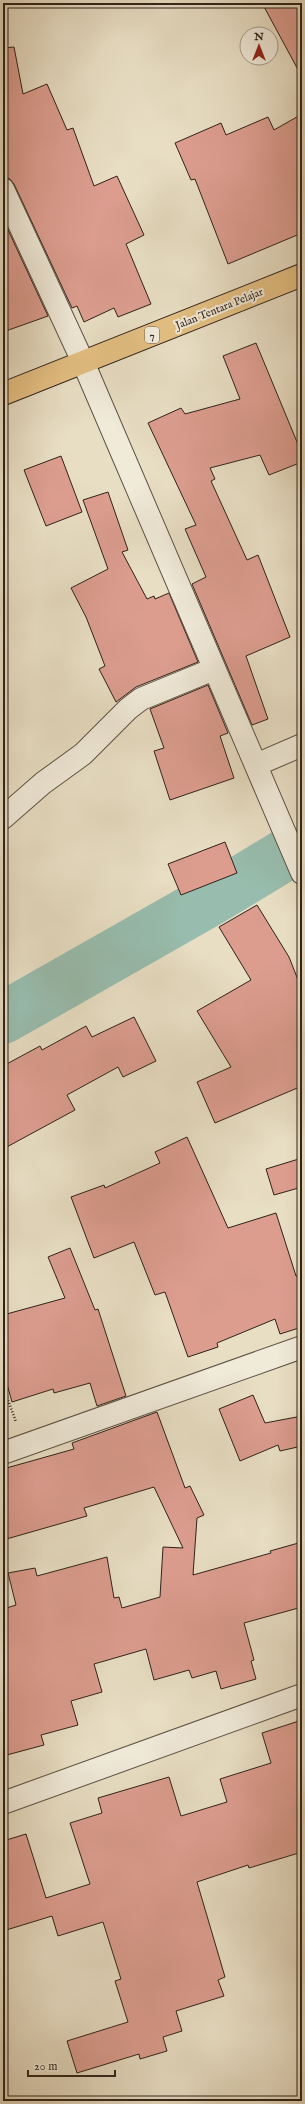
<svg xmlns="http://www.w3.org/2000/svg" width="305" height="2104" viewBox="0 0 305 2104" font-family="'IM FELL English',serif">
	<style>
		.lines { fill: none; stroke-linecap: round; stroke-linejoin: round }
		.river { stroke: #98bdae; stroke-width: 52 }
		.building { fill: #dc9d8f; stroke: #2f2219 }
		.minor-casing { stroke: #5d5144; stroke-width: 24 }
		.trunk-casing { stroke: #2f2219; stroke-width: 24 }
		.path { stroke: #2f2219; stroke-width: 2.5; stroke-dasharray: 1 2; stroke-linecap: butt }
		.minor { stroke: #f0ead9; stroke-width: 22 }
		.trunk { stroke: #e4bf82; stroke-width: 22 }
		.labels { text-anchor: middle; stroke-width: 4; stroke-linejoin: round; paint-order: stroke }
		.shield { fill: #f0ead9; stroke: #695e53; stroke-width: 1 }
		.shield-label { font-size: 10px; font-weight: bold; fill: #2f2219 }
		.street-label { font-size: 11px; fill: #2f2219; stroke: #f0ead9 }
	</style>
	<rect width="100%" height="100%" fill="#e8dec4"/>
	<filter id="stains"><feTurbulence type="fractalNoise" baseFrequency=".005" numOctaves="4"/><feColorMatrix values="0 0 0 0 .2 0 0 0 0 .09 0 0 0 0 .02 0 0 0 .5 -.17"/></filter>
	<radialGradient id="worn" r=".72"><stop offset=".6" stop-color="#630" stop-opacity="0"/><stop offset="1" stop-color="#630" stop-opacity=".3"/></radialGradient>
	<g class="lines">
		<path class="river" d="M3,1018L207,902L288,853"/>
	</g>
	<g class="building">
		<path d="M262,3H302V77Z"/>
		<path d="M14,47L23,94L47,84L67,130L73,128L94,186L117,176L144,235L126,244L151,304L118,317L114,308L84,322L77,306L72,308L14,184L10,179L3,177V48Z"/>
		<path d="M302,114V233L228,264L195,179L191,180L175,143L221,123L226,135L268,117L274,130Z"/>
		<path d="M3,219L48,316L3,332Z"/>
		<path d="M256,343L302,454V462L269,475L260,455L210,468L215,479L211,481L247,560L258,555L290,637L246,656L268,719L252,725L192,584L206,577L185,529L196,525L148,423L181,408L185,414L240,399L223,356Z"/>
		<path d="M61,456L82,512L46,526L24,470Z"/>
		<path d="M108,492L128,550L122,552L147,599L154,596L155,599L169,593L198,662L136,687L116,702L99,669L105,666L86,617L71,588L108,569L83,500Z"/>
		<path d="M208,685L228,733L220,736L234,778L170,800L154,751L164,748L150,709Z"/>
		<path d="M225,842L237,873L181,895L168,864Z"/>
		<path d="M257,905L289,957L302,990V1086L215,1123L197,1082L231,1067L197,1011L251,980L219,927Z"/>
		<path d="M134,1017L156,1061L123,1077L118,1067L67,1095L75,1110L3,1149V1066L40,1046L42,1050L86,1026L92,1037Z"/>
		<path d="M187,1137L228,1228L276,1213L296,1276L302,1274V1327L280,1334L275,1319L217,1343L218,1347L188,1357L165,1292L155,1295L134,1242L94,1258L71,1197L104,1185L105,1188L160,1163L155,1152Z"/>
		<path d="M302,1158V1187L274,1195L266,1169Z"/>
		<path d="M70,1248L95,1310L98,1309L126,1396L97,1406L90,1383L54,1393L53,1389L12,1402L3,1370V1315L65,1298L48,1257Z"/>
		<path d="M253,1395L265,1423L302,1416V1446L280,1451L278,1445L240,1461L219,1409Z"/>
		<path d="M157,1412L185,1488L190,1486L204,1515L197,1518L193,1575L271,1553L270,1551L302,1542V1607L244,1623L254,1660L251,1661L256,1679L221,1689L216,1671L192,1678L189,1670L154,1680L146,1649L94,1664L102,1692L71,1701L78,1725L41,1735L44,1745L3,1756V1609L16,1605L8,1573L35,1568L37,1576L107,1557L114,1598L119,1597L122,1608L160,1597L163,1547L183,1548L154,1487L84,1508L87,1516L3,1540V1469L74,1449L72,1443Z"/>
		<path d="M302,1720V1852L249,1868L248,1865L197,1882L225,1977L218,1980L224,1996L176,2011L182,2031L163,2037L167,2051L140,2059L139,2054L77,2073L67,2041L128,2022L115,1981L121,1979L103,1922L58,1936L52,1916L3,1931V1841L26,1834L46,1898L90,1884L70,1823L102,1813L98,1798L169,1777L181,1816L227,1802L220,1779L271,1763L262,1733Z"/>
	</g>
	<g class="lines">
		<defs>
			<g id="minor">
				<path d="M3,189L83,362L302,873"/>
				<path d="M256,765L302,745"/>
				<path d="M3,818L43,783L83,754L128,709L141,699L214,669"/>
				<path d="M3,1453L302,1347"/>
				<path d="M3,1803L302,1695"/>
			</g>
			<path id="trunk" d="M3,394L302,275"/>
		</defs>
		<use href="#minor" class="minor-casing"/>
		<use href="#trunk" class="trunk-casing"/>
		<path class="path" d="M3,1386L16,1422"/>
		<use href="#minor" class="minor"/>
		<use href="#trunk" class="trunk"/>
	</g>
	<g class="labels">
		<rect class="shield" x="145" y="327" width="14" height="16" rx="3"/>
		<g class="shield-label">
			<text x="152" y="339">7</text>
		</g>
		<g class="street-label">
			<text transform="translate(219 308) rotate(-22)" y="4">Jalan Tentara Pelajar</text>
		</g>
	</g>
	<rect width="305" height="2104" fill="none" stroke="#e8dec4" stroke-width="16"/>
	<rect x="4" y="4" width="297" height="2096" fill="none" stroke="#2f2219" stroke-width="2"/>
	<rect x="8" y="8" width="289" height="2088" fill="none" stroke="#2f2219"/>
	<g transform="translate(259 46)"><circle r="19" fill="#f0ead9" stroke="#a39a8c"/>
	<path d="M0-3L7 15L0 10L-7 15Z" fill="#8f2418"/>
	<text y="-6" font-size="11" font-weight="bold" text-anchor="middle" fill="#2f2219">N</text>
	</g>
	<path d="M28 2070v6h87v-6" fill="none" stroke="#2f2219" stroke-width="2"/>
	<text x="34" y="2070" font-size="12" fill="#2f2219" stroke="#f0ead9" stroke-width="3" paint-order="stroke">20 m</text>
	<rect width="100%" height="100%" filter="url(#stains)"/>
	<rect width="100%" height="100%" fill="url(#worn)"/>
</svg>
